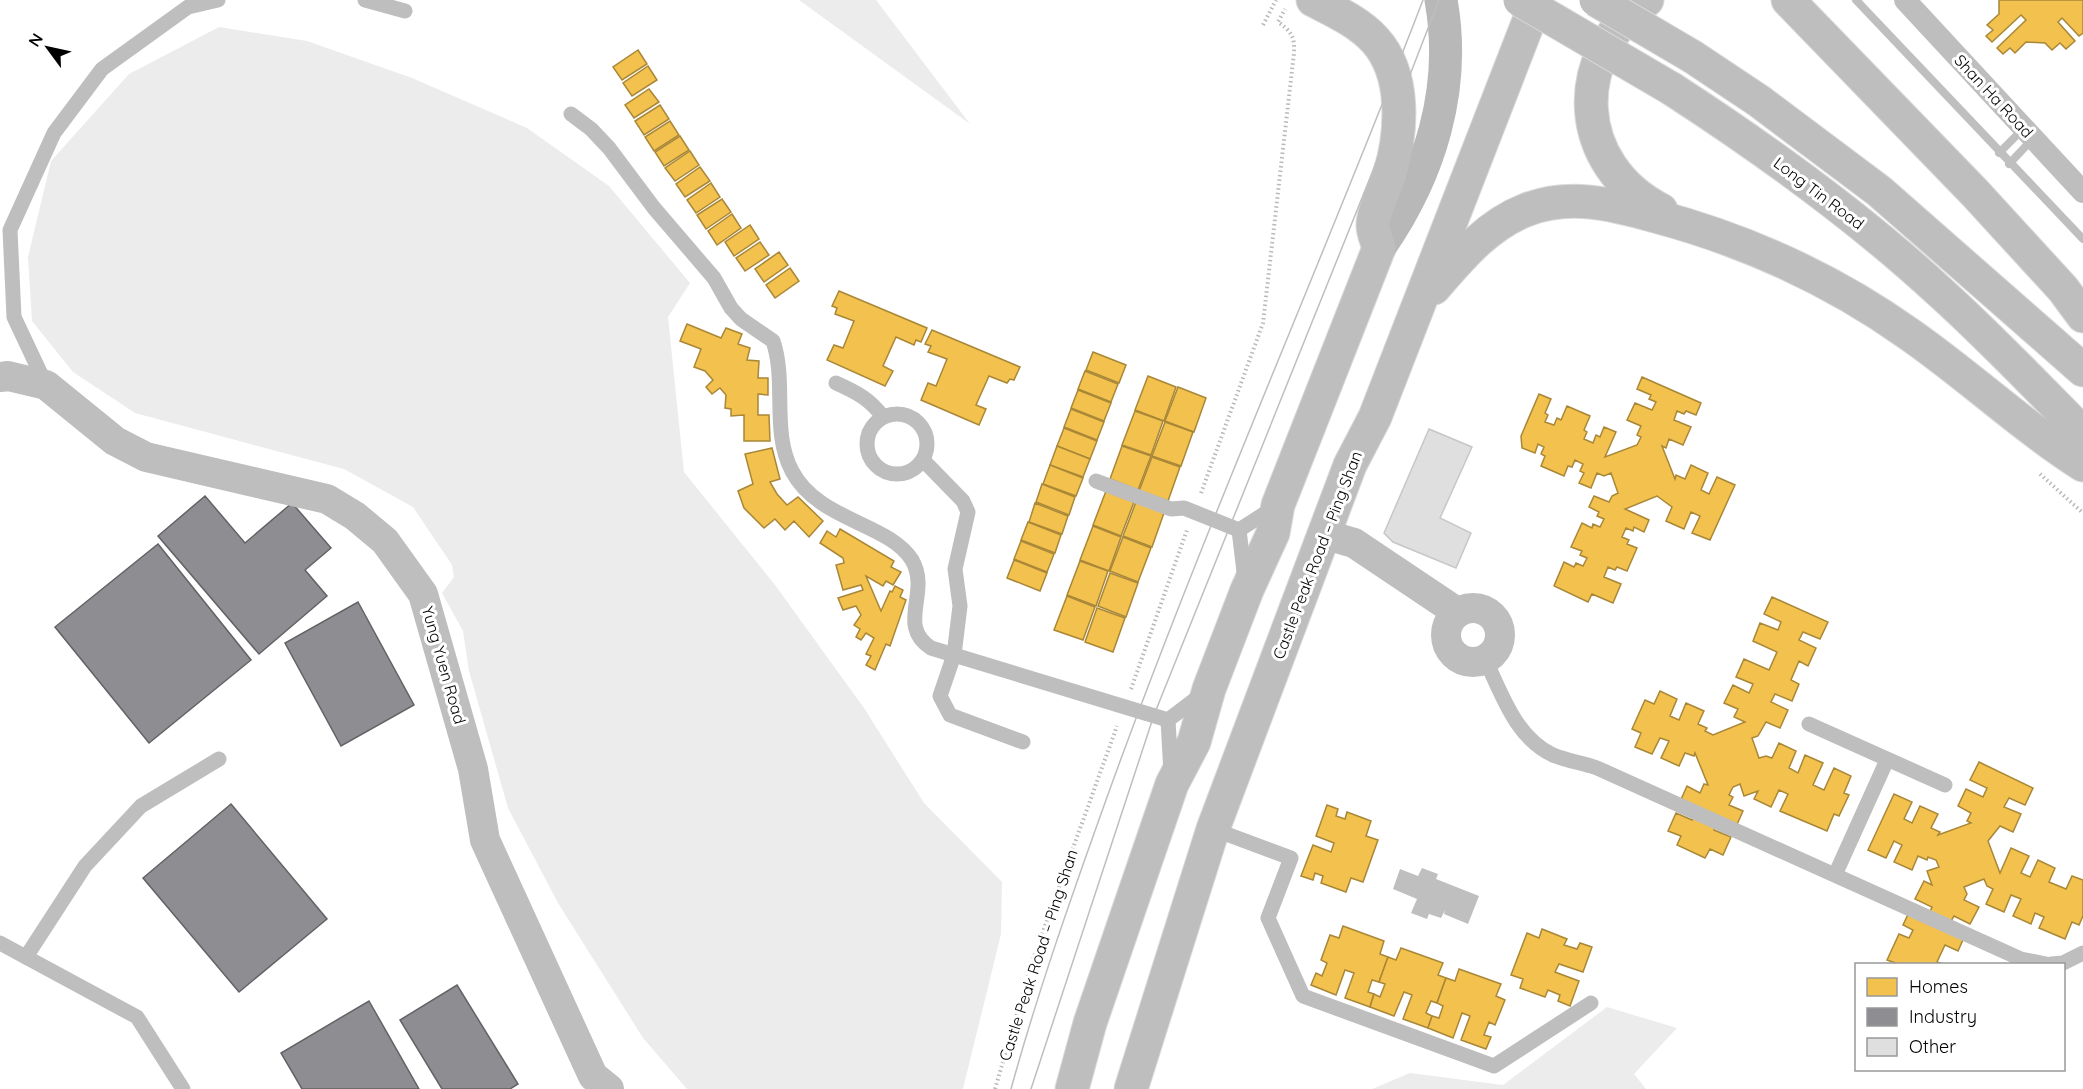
<svg xmlns="http://www.w3.org/2000/svg" width="2083" height="1089" viewBox="0 0 2083 1089" font-family="Quicksand,sans-serif">
	<style>
		.green { fill: #ececec }
		.water { fill: #bfbfbf }
		.homes { fill: #f2c14e; stroke: #a98737; stroke-width: 1.5 }
		.industry { fill: #8d8d92; stroke: #636366; stroke-width: 1.5 }
		.lines { fill: none; stroke-linecap: round; stroke-linejoin: round }
		.stream { stroke: #bfbfbf; stroke-width: 8 }
		.building { fill: #dfdfdf; stroke: #c7c7c7; stroke-width: 1.5 }
		.primary-casing { stroke: #dbdbdb; stroke-width: 35 }
		.path { stroke: #b9b9b9; stroke-width: 4; stroke-dasharray: 1.5 3; stroke-linecap: butt }
		.service { stroke: #bebebe; stroke-width: 15 }
		.pedestrian { stroke: #bebebe; stroke-width: 22 }
		.minor { stroke: #bebebe; stroke-width: 30 }
		.secondary { stroke: #b8b8b8; stroke-width: 33 }
		.primary { stroke: #bebebe; stroke-width: 33 }
		.tram { stroke: #bebebe; stroke-width: 1.5 }
		.primary-bridge-casing { stroke: #dbdbdb; stroke-width: 35; stroke-linecap: butt }
		.primary-bridge { stroke: #bebebe; stroke-width: 33 }
		.labels { text-anchor: middle; stroke-width: 6; stroke-linejoin: round; paint-order: stroke }
		.street-label { font-size: 16px; fill: #000; stroke: #fff }
	</style>
	<rect width="100%" height="100%" fill="#fff"/>
	<g class="green">
		<path d="M799,0H876L970,124Z"/>
		<path d="M219,27L307,41L412,78L527,128L609,186L690,283L668,317L684,472L775,585L864,708L924,803L1002,882L1001,934L963,1089H687L643,1038L558,903L508,808L469,671L463,631L442,593L454,577L452,565L413,507L344,469L135,413L73,372L32,321L28,257L51,161L129,74Z"/>
		<path d="M1607,1007L1677,1028L1634,1074L1646,1089H1372L1410,1073L1503,1085Z"/>
	</g>
	<path class="water" d="M1422,868L1438,874L1436,879L1479,896L1468,924L1444,914L1445,910L1441,918L1429,914L1427,919L1411,913L1417,899L1393,889L1400,869L1418,876Z"/>
	<g class="homes">
		<path d="M1999,0H2083V33L2079,36L2062,18L2058,22L2075,41L2066,49L2060,43L2052,50L2045,43L2026,42L2015,53L2010,48L2003,54L1997,48L2026,20L2021,15L1992,42L1986,36L1993,30L1987,25L1999,14Z"/>
		<path d="M638,50L647,64L622,80L613,67Z"/>
		<path d="M648,66L657,80L632,96L623,83Z"/>
		<path d="M649,89L659,102L634,118L625,105Z"/>
		<path d="M660,105L669,119L644,135L635,121Z"/>
		<path d="M670,121L679,135L654,151L645,137Z"/>
		<path d="M680,136L689,150L664,166L655,152Z"/>
		<path d="M690,151L699,165L675,181L665,168Z"/>
		<path d="M700,167L710,181L685,197L676,184Z"/>
		<path d="M711,183L720,197L696,213L687,200Z"/>
		<path d="M722,199L731,212L706,229L697,215Z"/>
		<path d="M732,214L741,228L717,245L708,231Z"/>
		<path d="M750,225L759,239L734,256L725,242Z"/>
		<path d="M760,242L769,255L745,271L736,258Z"/>
		<path d="M779,252L788,265L764,282L755,269Z"/>
		<path d="M790,268L799,281L775,298L766,285Z"/>
		<path d="M839,291L927,328L921,342L916,340L914,345L896,337L883,366L893,371L885,386L827,360L834,345L843,348L854,321L835,314L837,308L832,306Z"/>
		<path d="M687,324L721,338L726,328L742,334L738,344L750,348L747,360L759,361L758,378H768V395L758,394V415H769L770,441H744V415L731,416V409L725,408L726,395L720,388L712,394L706,387L713,380L705,371L694,367L701,349L680,341Z"/>
		<path d="M932,330L1020,367L1014,380L1010,379L1007,383L989,376L976,405L986,409L979,425L921,400L928,383L936,386L947,359L928,352L931,346L925,344Z"/>
		<path d="M1093,352L1126,365L1119,383L1086,370Z"/>
		<path d="M1085,371L1118,384L1111,402L1078,389Z"/>
		<path d="M1148,376L1176,387L1164,421L1135,410Z"/>
		<path d="M1642,377L1701,403L1696,415L1686,411L1684,414L1677,411L1674,420L1691,427L1683,445L1669,439L1666,448L1662,446L1675,479L1676,475L1685,479L1691,465L1708,473L1701,490L1709,494L1717,477L1735,485L1710,540L1692,533L1700,516L1691,512L1684,529L1666,521L1672,507L1657,496L1625,509L1649,520L1644,532L1634,527L1633,531L1626,528L1622,537L1629,540L1627,544L1637,548L1627,571L1617,567L1615,570L1608,567L1604,577L1621,584L1613,603L1592,594L1588,602L1554,586L1564,562L1574,567L1576,563L1583,566L1587,558L1580,555L1582,551L1571,547L1582,523L1592,528L1593,524L1600,527L1604,519L1597,516L1599,512L1589,507L1594,496L1609,502L1612,496L1618,493L1611,473L1604,476L1597,473L1591,488L1579,483L1584,473L1580,471L1583,464L1575,460L1572,467L1568,466L1564,476L1541,466L1545,456L1541,454L1544,447L1538,444L1535,453L1522,448L1521,436L1539,394L1551,399L1545,413L1548,415L1545,422L1554,425L1557,418L1561,420L1567,406L1590,416L1584,430L1587,432L1584,439L1593,443L1596,435L1600,437L1604,427L1616,432L1605,457L1637,445L1641,437L1637,435L1641,426L1627,420L1635,403L1652,410L1656,402L1649,399L1651,395L1637,389Z"/>
		<path d="M1178,387L1206,398L1194,432L1165,421Z"/>
		<path d="M1078,390L1111,403L1104,421L1071,408Z"/>
		<path d="M1071,409L1104,422L1097,440L1064,427Z"/>
		<path d="M1135,411L1163,421L1151,455L1122,445Z"/>
		<path d="M1165,422L1193,432L1181,466L1152,456Z"/>
		<path d="M1064,428L1097,441L1090,459L1057,446Z"/>
		<path d="M1057,446L1090,459L1083,477L1050,465Z"/>
		<path d="M1122,446L1151,456L1138,490L1110,479Z"/>
		<path d="M772,448L780,479L770,482L777,494L787,505L798,497L823,521L809,537L794,521L785,530L775,519L764,528L744,508L738,491L753,484L745,454Z"/>
		<path d="M1152,457L1180,467L1168,501L1139,491Z"/>
		<path d="M1050,465L1083,478L1076,496L1043,484Z"/>
		<path d="M1042,484L1075,497L1069,515L1036,502Z"/>
		<path d="M1106,491L1134,502L1121,536L1093,525Z"/>
		<path d="M1136,502L1164,513L1152,547L1123,536Z"/>
		<path d="M1035,503L1068,516L1062,534L1029,522Z"/>
		<path d="M1028,522L1061,535L1055,553L1021,540Z"/>
		<path d="M1093,526L1121,537L1109,571L1080,560Z"/>
		<path d="M840,529L894,561L891,567L901,572L893,585L886,581L883,586L866,576L881,611L890,591L892,592L895,586L903,590L900,597L906,600L890,646L886,644L875,670L866,665L871,656L866,654L874,638L866,633L861,640L856,637L860,629L854,625L861,615L856,606L843,610L838,598L863,590L861,585L843,590L836,565L844,563L843,558L820,543L827,531L836,537Z"/>
		<path d="M1123,537L1151,548L1138,582L1110,571Z"/>
		<path d="M1021,541L1054,554L1047,572L1014,559Z"/>
		<path d="M1014,560L1047,573L1040,591L1007,578Z"/>
		<path d="M1080,561L1108,571L1096,606L1067,595Z"/>
		<path d="M1110,573L1138,583L1126,617L1098,606Z"/>
		<path d="M1067,596L1095,607L1083,640L1054,630Z"/>
		<path d="M1772,597L1828,622L1820,639L1803,632L1799,640L1816,648L1808,666L1799,661L1791,680L1799,684L1792,701L1775,694L1771,702L1788,710L1780,728L1766,722L1758,736L1752,738L1759,758L1766,756L1772,758L1779,743L1796,751L1789,768L1798,773L1805,755L1823,763L1813,785L1824,790L1834,768L1851,776L1844,793L1849,795L1839,816L1834,814L1827,831L1780,811L1788,794L1779,790L1771,807L1754,799L1758,791L1744,796L1740,784L1733,787L1729,795L1733,797L1729,805L1743,811L1735,829L1717,821L1714,830L1731,837L1723,855L1710,849L1705,858L1677,845L1681,836L1668,831L1676,813L1692,820L1696,812L1679,804L1687,786L1700,793L1704,784L1708,785L1695,753L1694,756L1685,753L1679,766L1661,758L1669,741L1660,738L1652,754L1635,747L1641,733L1632,729L1645,700L1654,704L1660,691L1677,699L1670,716L1679,720L1686,703L1704,711L1698,724L1707,728L1705,731L1713,735L1745,722L1734,717L1738,709L1724,703L1733,685L1749,693L1753,684L1736,677L1744,659L1769,670L1777,652L1753,641L1760,623L1778,630L1781,622L1764,614Z"/>
		<path d="M1097,608L1125,618L1113,652L1085,642Z"/>
		<path d="M1979,762L2033,788L2025,805L2009,798L2004,807L2021,814L2013,832L2000,826L1988,841L2000,873L2011,848L2029,856L2021,873L2030,877L2038,860L2055,868L2049,882L2066,889L2072,876L2083,880V916L2079,925L2072,922L2065,939L2039,928L2044,917L2035,913L2031,924L2013,916L2021,899L2011,895L2004,912L1986,904L1993,889L1987,886L1984,879L1964,887L1967,894L1964,900L1979,907L1970,924L1954,916L1949,925L1966,933L1958,951L1945,945L1937,962L1943,964H1898L1887,960L1899,934L1909,938L1913,930L1903,925L1911,908L1928,916L1932,907L1915,899L1924,881L1932,885L1927,871L1939,867L1936,860L1928,857L1927,860L1918,856L1912,870L1894,862L1902,845L1894,841L1886,858L1868,850L1894,794L1912,802L1904,819L1912,823L1920,806L1938,814L1931,828L1940,832L1938,835L1971,823L1967,821L1971,813L1958,806L1966,789L1983,797L1987,788L1970,780Z"/>
		<path d="M1327,805L1338,809L1336,816L1345,819L1347,812L1371,821L1366,836L1378,840L1363,882L1351,878L1346,892L1321,883L1323,876L1315,873L1313,880L1301,876L1313,845L1331,852L1334,843L1316,836Z"/>
		<path d="M1343,926L1384,941L1380,954L1388,957L1379,982L1372,980L1368,992L1374,994L1370,1007L1345,998L1354,973L1345,970L1336,995L1311,985L1316,973L1322,976L1327,963L1321,960L1330,935L1339,938Z"/>
		<path d="M1542,929L1567,939L1564,945L1577,949L1580,943L1592,947L1583,972L1559,964L1555,972L1579,981L1570,1006L1558,1001L1560,995L1548,990L1545,997L1520,988L1523,979L1511,975L1527,933L1539,938Z"/>
		<path d="M1401,948L1443,963L1438,975L1446,978L1437,1003L1431,1001L1426,1013L1432,1016L1428,1028L1403,1019L1412,995L1404,992L1394,1016L1370,1007L1374,994L1380,997L1385,984L1379,982L1388,957L1396,960Z"/>
		<path d="M1459,969L1501,984L1496,996L1505,1000L1495,1025L1489,1022L1484,1035L1491,1037L1486,1049L1461,1040L1470,1016L1462,1013L1453,1038L1428,1028L1432,1016L1439,1018L1443,1006L1437,1003L1446,978L1455,981Z"/>
	</g>
	<g class="industry">
		<path d="M205,496L245,543L292,503L331,548L305,570L327,596L259,654L158,536Z"/>
		<path d="M158,544L251,660L149,743L55,627Z"/>
		<path d="M358,602L414,705L341,746L285,643Z"/>
		<path d="M231,804L327,919L239,992L143,878Z"/>
		<path d="M457,985L518,1084L510,1089H442L400,1020Z"/>
		<path d="M369,1001L419,1089H302L281,1053Z"/>
	</g>
	<g class="lines">
		<g class="stream">
			<path d="M1856,0L2083,239"/>
			<path d="M1999,153L2015,137"/>
			<path d="M2009,164L2026,146"/>
		</g>
	</g>
	<path class="building" d="M1429,429L1472,447L1440,518L1471,533L1456,568L1393,542L1384,533Z"/>
	<g class="lines">
		<defs>
			<g id="primary">
				<path d="M1647,0C1568,56 1573,165 1661,210"/>
				<path d="M1788,0L1975,193L2063,289L2083,316"/>
				<path d="M1693,57L1759,101L1879,191L2083,370"/>
				<path d="M1672,89C1766,150 1858,216 1940,292C1990,337 2036,386 2083,433"/>
				<path d="M1434,288C1460,258 1487,225 1526,210C1569,193 1612,204 1655,216C1745,240 1833,280 1909,334C1968,375 2022,426 2083,465"/>
				<path d="M1072,1089L1090,1023L1172,784L1194,742L1209,689L1247,590L1273,533L1278,505L1379,248C1377,241 1373,233 1373,226C1372,214 1386,186 1390,173C1402,132 1406,74 1375,40C1359,22 1334,11 1313,0"/>
				<path d="M1131,1089L1213,829L1350,465L1375,417L1537,0"/>
			</g>
		</defs>
		<use href="#primary" class="primary-casing"/>
		<g class="path">
			<path d="M1263,25L1276,0"/>
			<path d="M2040,474L2083,513"/>
			<path d="M1201,493L1263,323L1294,53C1295,37 1291,31 1278,22L1285,9"/>
			<path d="M1131,689L1187,530"/>
			<path d="M995,1089L1032,962L1117,726"/>
		</g>
		<g class="service">
			<path d="M365,0L405,11"/>
			<path d="M571,114L591,129L609,148L654,208L714,278L731,308L741,319L773,341C787,382 771,432 792,471C818,521 889,523 912,560C931,593 896,625 931,648L1168,720"/>
			<path d="M836,383C856,392 870,399 883,417"/>
			<path d="M46,385L14,317L10,230L54,133L102,69L188,7L218,0"/>
			<circle cx="897" cy="444" r="30"/>
			<path d="M923,460L963,501L968,512L955,569L960,606L954,655L940,696L950,715L1023,742"/>
			<path d="M1096,481L1171,509L1184,508L1239,530"/>
			<path d="M1239,530L1245,580"/>
			<path d="M1239,530L1275,507"/>
			<path d="M1485,659C1502,694 1515,737 1553,755C1567,761 1583,763 1597,768L2021,959L2046,964"/>
			<path d="M1168,720L1171,773"/>
			<path d="M1168,720L1201,695"/>
			<path d="M1809,724L1945,785"/>
			<path d="M1213,829L1291,858L1268,918L1303,996L1494,1066L1591,1003"/>
			<path d="M1835,875L1887,760"/>
			<path d="M0,943L137,1017L183,1089"/>
			<path d="M26,957L85,866L141,806L219,759"/>
			<path d="M2051,964L2063,963L2083,953"/>
		</g>
		<path class="pedestrian" d="M1905,0L2083,192"/>
		<g class="minor">
			<path d="M0,377L8,376L46,385L115,441L146,457L327,499L355,516L385,541L423,594L473,769L485,840L593,1076L609,1089"/>
			<path d="M1323,534L1354,543L1457,612"/>
			<circle cx="1473" cy="635" r="27"/>
		</g>
		<path class="secondary" d="M1379,248C1430,175 1457,89 1441,0"/>
		<use href="#primary" class="primary"/>
		<g class="tram">
			<path d="M1011,1089C1038,991 1072,895 1106,800C1203,530 1320,268 1423,0"/>
			<path d="M1031,1089L1154,715L1370,178L1439,0"/>
		</g>
		<defs>
			<g id="primary-bridge">
				<path d="M1520,0L1672,89"/>
				<path d="M1596,0L1693,57"/>
			</g>
		</defs>
		<use href="#primary-bridge" class="primary-bridge-casing"/>
		<use href="#primary-bridge" class="primary-bridge"/>
	</g>
	<g class="labels">
		<g class="street-label">
			<text transform="translate(1994 96) rotate(47)" y="6">Shan Ha Road</text>
			<text transform="translate(1819 193) rotate(37)" y="6">Long Tin Road</text>
			<text transform="translate(1317 555) rotate(-69)" y="6">Castle Peak Road – Ping Shan</text>
			<text transform="translate(444 665) rotate(74)" y="6">Yung Yuen Road</text>
			<text transform="translate(1038 955) rotate(-72)" y="6">Castle Peak Road – Ping Shan</text>
		</g>
	</g>
	<rect x="1855" y="963" width="210" height="108" fill="#ffffff" stroke="#999999" stroke-width="1.5"/>
	<rect x="1867" y="978" width="30" height="18" fill="#f2c14e" stroke="#999999" stroke-width="1.5"/>
	<text x="1909" y="993" font-size="18" fill="#000000">Homes</text>
	<rect x="1867" y="1008" width="30" height="18" fill="#8d8d92" stroke="#999999" stroke-width="1.5"/>
	<text x="1909" y="1023" font-size="18" fill="#000000">Industry</text>
	<rect x="1867" y="1038" width="30" height="18" fill="#dfdfdf" stroke="#999999" stroke-width="1.5"/>
	<text x="1909" y="1053" font-size="18" fill="#000000">Other</text>
	<g transform="translate(48 48) rotate(303)" stroke="#ffffff" stroke-width="4.5" paint-order="stroke">
	<path d="M0-4.5L10 22L0 15L-10 22Z" fill="#000000"/>
	<text y="-9" font-size="16" font-weight="bold" text-anchor="middle" fill="#000000">N</text>
	</g>
</svg>
